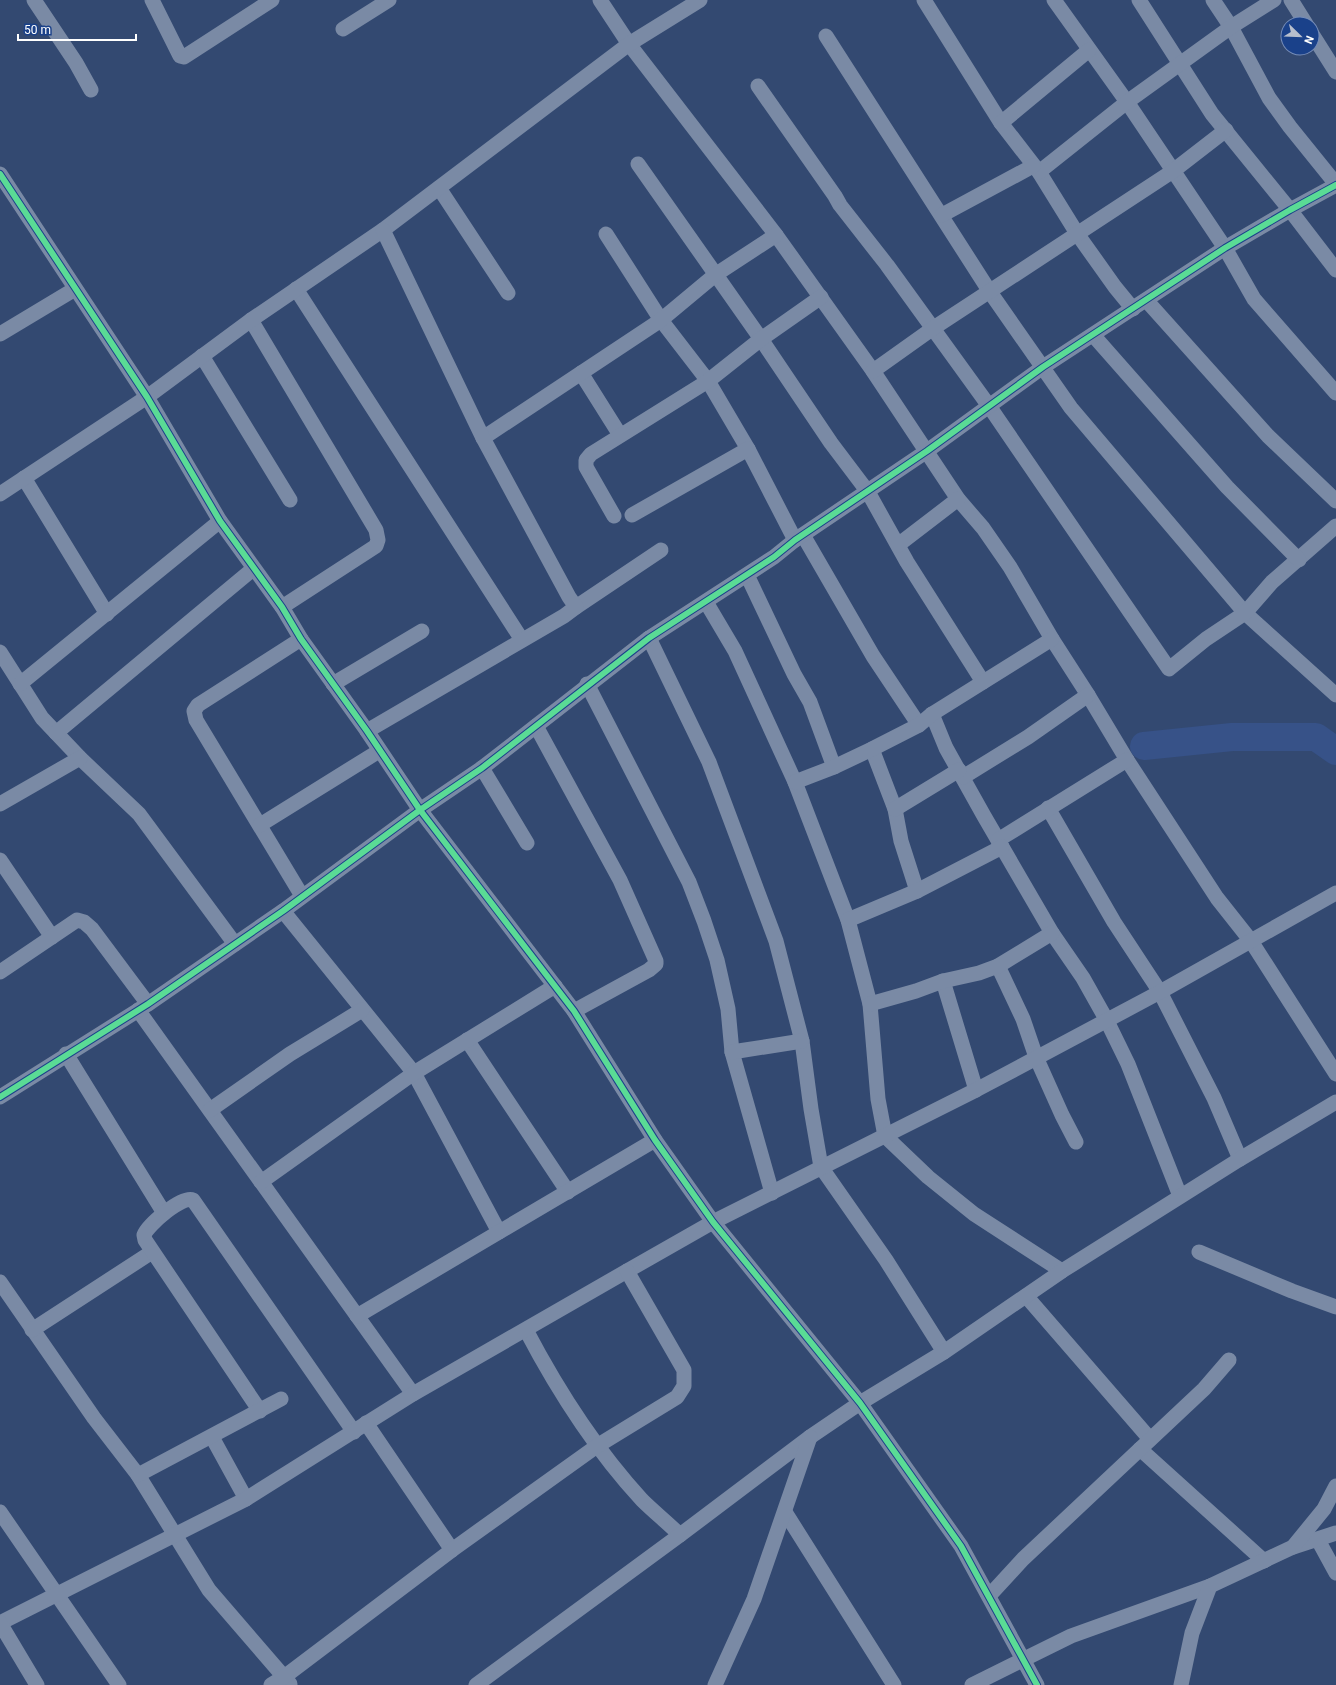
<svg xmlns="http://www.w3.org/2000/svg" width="1336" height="1685" viewBox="0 0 1336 1685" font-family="Roboto,sans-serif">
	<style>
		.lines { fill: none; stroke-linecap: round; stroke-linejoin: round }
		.river { stroke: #375288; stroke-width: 28 }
		.street { stroke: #7a8aa5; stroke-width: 15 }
		.cycleway-casing { stroke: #1a418a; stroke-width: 8 }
		.cycleway { stroke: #5adb95; stroke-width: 6 }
	</style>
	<rect width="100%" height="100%" fill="#334971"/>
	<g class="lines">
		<path class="river" d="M1144,746L1232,737H1316L1336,751"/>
		<g class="street">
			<path d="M34,0L76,63L91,90"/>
			<path d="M152,0L180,56L184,57L272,0"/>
			<path d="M600,0L629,44L776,235L873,371L958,499L983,528L1010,567L1052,639L1088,695L1127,760L1217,898L1251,941L1336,1074"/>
			<path d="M924,0L1001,123L1039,172L1078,235L1115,287L1133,309"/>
			<path d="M1054,0L1127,102L1225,248L1254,299L1336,393"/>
			<path d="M1139,0L1212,114L1290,210L1336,270"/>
			<path d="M1213,0L1231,27L1269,98L1290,127L1336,184"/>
			<path d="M1291,0L1306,24"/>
			<path d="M343,29L389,0"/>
			<path d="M1312,34L1336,72"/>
			<path d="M826,36L990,292L1071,408L1245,613L1336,695"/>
			<path d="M758,86L835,196L840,205L887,265L989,406L1169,669L1206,639L1245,613L1272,582L1336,526"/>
			<path d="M1001,123L1089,50"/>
			<path d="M638,164L761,339L831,443L868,492L907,562L983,682"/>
			<path d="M1039,172L1127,102L1231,27L1274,0"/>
			<path d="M0,174L147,397L220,521L282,607L301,639L367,731L420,810L574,1011L655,1140L713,1222L860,1403L961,1546L1037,1685"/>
			<path d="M439,188L508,293"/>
			<path d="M942,215L1033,166"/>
			<path d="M606,234L661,320L708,381L748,449L795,540"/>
			<path d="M296,289L522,640"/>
			<path d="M1146,300L1268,436L1336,501"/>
			<path d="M251,320L376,530L378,540L376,546L282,607"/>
			<path d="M0,334L75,289"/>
			<path d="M1093,335L1227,487L1299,560"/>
			<path d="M202,356L290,500"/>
			<path d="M873,371L932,329L1173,171L1226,130"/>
			<path d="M581,373L620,435"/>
			<path d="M483,438L661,320L715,275L776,235"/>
			<path d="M24,478L107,614"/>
			<path d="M0,494L147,397L251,320L383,230L629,44L700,0"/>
			<path d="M632,515L748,449"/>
			<path d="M614,516L586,467V460L591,454L708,381L761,339L821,297"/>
			<path d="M803,535L873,656L919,725"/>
			<path d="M898,545L958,499"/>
			<path d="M747,575L794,674L810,702L834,767"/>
			<path d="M706,602L735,651L795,782L848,920L870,1004L878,1099L885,1136L928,1177L974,1214L1062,1271"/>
			<path d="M576,607L661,550"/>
			<path d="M649,638L709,762L776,941L802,1041L811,1109L821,1167L886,1260L944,1352"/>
			<path d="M301,639L198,705L194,711L196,720L302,896"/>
			<path d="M0,652L42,718L80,758L139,814L235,944"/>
			<path d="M20,684L220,521"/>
			<path d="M333,684L422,631"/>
			<path d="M587,684L689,882L704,921L717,960L728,1009L732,1052L772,1193"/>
			<path d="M932,714L946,748L984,816L1052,933L1083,978L1106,1019L1128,1064L1180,1196"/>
			<path d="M536,726L620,880L656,961V964L649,970L574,1011"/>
			<path d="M367,731L564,616L576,607L569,597L483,438L383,230"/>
			<path d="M56,733L253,569"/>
			<path d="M872,749L895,809L901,841L917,891"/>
			<path d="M482,768L527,843"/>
			<path d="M963,777L1028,737L1088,695"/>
			<path d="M795,782L834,767L872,749L919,725L932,714L1052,639"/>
			<path d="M0,804L80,758"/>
			<path d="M1048,808L1114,922L1160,992L1214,1098L1240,1159"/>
			<path d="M895,809L959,770"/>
			<path d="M260,825L379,751"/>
			<path d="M998,840L1127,760"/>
			<path d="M0,860L52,937"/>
			<path d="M283,911L414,1073L499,1232"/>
			<path d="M848,920L917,891L1002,847"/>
			<path d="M998,966L1023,1019L1036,1057L1062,1115L1076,1142"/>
			<path d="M0,972L77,920L84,922L92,929L148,1004"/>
			<path d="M943,981L976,1090"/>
			<path d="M870,1004L916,991L943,981L979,973L998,966L1052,933"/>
			<path d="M138,1010L413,1394"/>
			<path d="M467,1040L568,1192"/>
			<path d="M732,1052L802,1041"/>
			<path d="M66,1054L164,1213"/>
			<path d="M0,1097L148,1004L283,911L420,810L482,768L649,638L774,557L795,540L927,451L1043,367L1225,248L1290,210L1336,185"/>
			<path d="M210,1110L290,1054L362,1010"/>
			<path d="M261,1182L414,1073L555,986"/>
			<path d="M1199,1252L1292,1291L1336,1307"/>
			<path d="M0,1282L94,1418L138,1475L209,1590L290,1684"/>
			<path d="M1026,1296L1150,1439"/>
			<path d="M357,1316L655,1140"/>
			<path d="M32,1330L152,1252"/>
			<path d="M526,1330C558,1391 595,1449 642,1500C654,1512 668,1523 680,1535"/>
			<path d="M260,1411L145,1240L144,1235C148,1225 182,1195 193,1200L354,1432"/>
			<path d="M366,1423L452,1550"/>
			<path d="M212,1437L246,1499"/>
			<path d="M1140,1449L1264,1561"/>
			<path d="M138,1475L281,1399"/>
			<path d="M0,1512L119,1685"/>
			<path d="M785,1512L894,1685"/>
			<path d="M1318,1540L1336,1573"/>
			<path d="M1293,1547L1336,1533"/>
			<path d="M989,1596L1023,1559L1204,1389L1229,1360"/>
			<path d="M0,1623L246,1499L413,1394L627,1271L713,1222L976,1090L1160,992L1336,893"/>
			<path d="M0,1623L37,1685"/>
			<path d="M271,1685L284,1677L452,1550L597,1446L677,1397L684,1386V1370L627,1271"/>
			<path d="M476,1685L680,1535L810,1437L860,1403L944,1352L1062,1271L1240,1159L1336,1102"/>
			<path d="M715,1685L754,1599L810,1437"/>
			<path d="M972,1685L1071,1636L1210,1586"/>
			<path d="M1181,1685L1192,1633L1210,1586L1293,1547L1324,1509L1336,1486"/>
		</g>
		<defs>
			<g id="cycleway">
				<path d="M0,174L147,397L220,521L282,607L301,639L367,731L420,810L574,1011L655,1140L713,1222L860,1403L961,1546L1037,1685"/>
				<path d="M0,1097L148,1004L283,911L420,810L482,768L649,638L774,557L795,540L927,451L1043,367L1225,248L1290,210L1336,185"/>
			</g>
		</defs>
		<use href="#cycleway" class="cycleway-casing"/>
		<use href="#cycleway" class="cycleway"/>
	</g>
	<g transform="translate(1300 36) rotate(113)"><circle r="19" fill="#1a418a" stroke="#768db9"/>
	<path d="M0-3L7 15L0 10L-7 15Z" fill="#b8bfcd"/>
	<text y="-6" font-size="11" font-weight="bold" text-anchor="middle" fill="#ffffff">N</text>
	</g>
	<path d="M18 34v6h118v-6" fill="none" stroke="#ffffff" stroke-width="2"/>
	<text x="24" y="34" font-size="12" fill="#ffffff" stroke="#1a418a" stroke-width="3" paint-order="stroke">50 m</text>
</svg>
